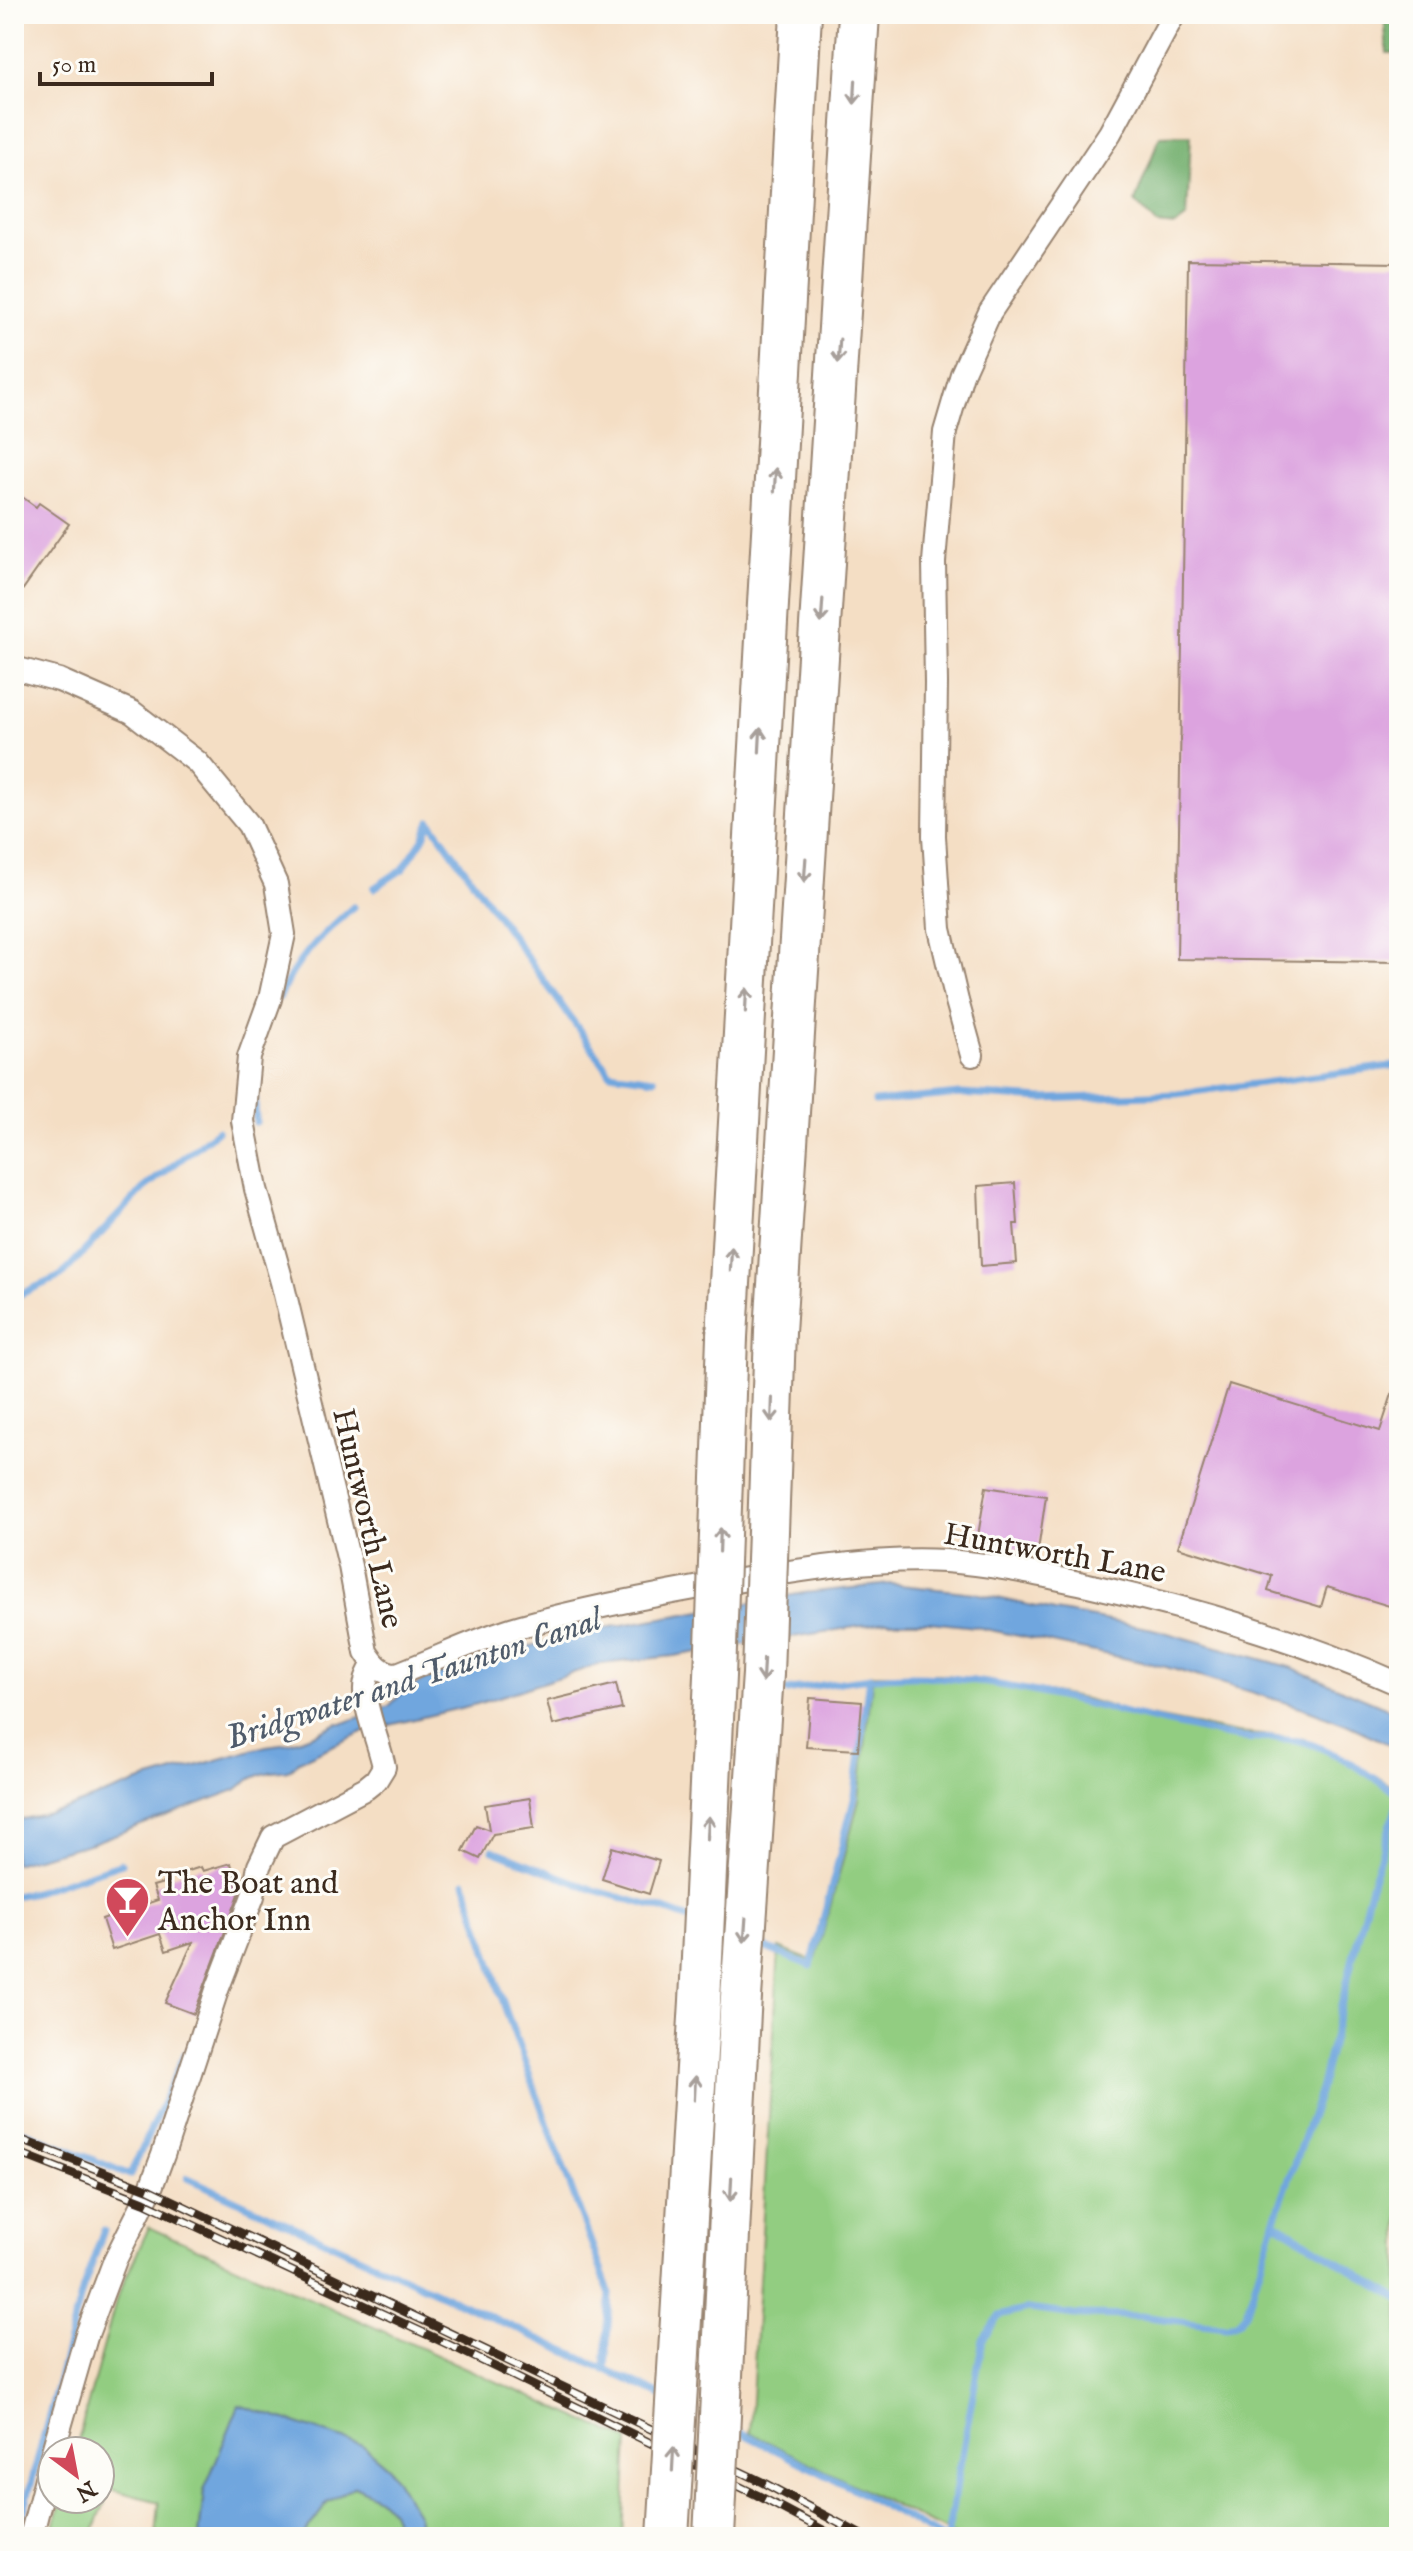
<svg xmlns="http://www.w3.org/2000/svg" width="1413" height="2551" viewBox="0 0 1413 2551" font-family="'IM FELL English',serif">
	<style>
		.green { fill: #92cd81; stroke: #667c50; stroke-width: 2 }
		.forest { fill: #75b06f; stroke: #586d46; stroke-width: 2 }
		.water { fill: #70a6de; stroke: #56687e; stroke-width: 2 }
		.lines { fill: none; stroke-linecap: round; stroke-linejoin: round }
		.stream { stroke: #70a6de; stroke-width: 7 }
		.building { fill: #dca3df }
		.minor-casing { stroke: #988471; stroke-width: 26 }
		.motorway-casing { stroke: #988471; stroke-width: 44 }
		.minor { stroke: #fff; stroke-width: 22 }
		.motorway { stroke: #fff; stroke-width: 40 }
		.rail-casing { stroke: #3b2a1e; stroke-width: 9 }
		.rail { stroke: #fdfcf7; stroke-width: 6; stroke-dasharray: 18; stroke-linecap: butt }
		.motorway-bridge-casing { stroke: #988471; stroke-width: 44; stroke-linecap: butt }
		.motorway-bridge { stroke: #fff; stroke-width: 40 }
		.oneway { stroke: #a79f9a }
		.labels { text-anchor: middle; stroke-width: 6; stroke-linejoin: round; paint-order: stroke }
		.street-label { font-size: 32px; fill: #3b2a1e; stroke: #fdfcf7 }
		.poi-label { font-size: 32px; fill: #3b2a1e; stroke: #fdfcf7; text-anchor: start }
		.water-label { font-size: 34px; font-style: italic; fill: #505c6b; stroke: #fdfcf7 }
	</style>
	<rect width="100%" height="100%" fill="#fdfcf7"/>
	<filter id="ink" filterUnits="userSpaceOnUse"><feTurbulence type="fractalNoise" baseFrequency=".0125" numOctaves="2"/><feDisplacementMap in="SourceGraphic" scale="16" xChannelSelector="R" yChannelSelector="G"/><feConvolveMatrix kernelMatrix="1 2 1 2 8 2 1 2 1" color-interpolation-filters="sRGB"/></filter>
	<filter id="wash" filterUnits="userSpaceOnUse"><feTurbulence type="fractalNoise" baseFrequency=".006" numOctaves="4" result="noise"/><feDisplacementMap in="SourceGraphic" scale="32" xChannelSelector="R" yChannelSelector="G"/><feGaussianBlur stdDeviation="1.8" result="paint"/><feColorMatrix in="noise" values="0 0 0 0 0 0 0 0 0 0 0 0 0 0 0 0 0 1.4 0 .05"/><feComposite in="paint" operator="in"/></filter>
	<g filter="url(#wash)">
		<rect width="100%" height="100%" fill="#f4dec4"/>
		<g class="green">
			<path d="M873,1674H938L989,1681L1085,1699L1129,1712L1237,1733L1301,1738L1342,1756L1399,1790V2537H957L750,2433L779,1948L807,1959H816L859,1800Z"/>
			<path d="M149,2227L628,2440L623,2537H422L418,2516L388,2467L362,2445L204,2490L199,2537H156L159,2502L110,2489L92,2537H51L62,2499H100V2451H75L117,2297Z"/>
			<path d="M355,2486C383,2500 394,2503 398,2537H302L328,2502Z"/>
		</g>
		<g class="forest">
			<path d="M1384,14H1399V53H1387Z"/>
			<path d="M1191,135L1187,217L1175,226L1157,224L1135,201L1160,136Z"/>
		</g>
		<g class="water">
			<path d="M891,1584L975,1593L1055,1611L1153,1629L1293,1668L1399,1713V1749L1346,1724L1304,1708L1166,1667L976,1627L929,1622H886L674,1656L600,1664L477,1704L365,1731L299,1761C289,1773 285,1770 271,1772C258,1774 246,1781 236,1790L92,1843L14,1864V1821L62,1810L136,1783L266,1746L288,1743L317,1733L337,1723H344L389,1706L402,1693L425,1680L489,1656L605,1628L804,1593Z"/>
			<path d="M239,2405L362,2445L388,2467L418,2516L422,2537H398C394,2503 383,2500 355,2486L328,2502L302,2537H199L204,2490Z"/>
		</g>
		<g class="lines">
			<g class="stream">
				<path d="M374,888L403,869L423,839L430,821L610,1073L654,1079"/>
				<path d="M280,997C294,960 324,933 353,907"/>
				<path d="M255,1098L256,1122"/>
				<path d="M875,1102L960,1094L1044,1099L1177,1094L1399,1065"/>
				<path d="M14,1297L61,1276L143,1189L217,1131"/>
				<path d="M787,1691C837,1682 887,1673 938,1677C1022,1684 1102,1709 1183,1726C1203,1730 1223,1737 1243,1738C1263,1740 1284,1736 1304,1742C1338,1752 1370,1775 1399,1795"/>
				<path d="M493,1850L594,1890L659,1908L692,1920"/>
				<path d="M465,1882L506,2011L610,2294L605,2370"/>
				<path d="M14,1896L34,1892L122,1863"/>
				<path d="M756,1944L811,1966L855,1796L869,1677"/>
				<path d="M14,2127L130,2175L185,2054"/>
				<path d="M188,2178L663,2396"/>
				<path d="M1274,2222L1399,2299"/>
				<path d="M732,2428L848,2486L940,2537"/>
				<path d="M17,2537L83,2288L104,2230"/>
				<path d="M947,2537L983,2339L999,2316L1028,2309L1075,2315L1141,2316L1226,2327L1238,2322L1246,2313L1274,2222L1320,2090L1371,1885L1399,1799"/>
			</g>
		</g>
		<g id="blocks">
			<g class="building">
				<path d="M1188,260L1399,263V962L1177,959Z"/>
				<path d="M14,491L36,507L39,503L69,524L14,602Z"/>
				<path d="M1015,1183L1018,1224H1014L1017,1263L981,1266L978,1186Z"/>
				<path d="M1229,1384L1380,1431L1395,1385H1399V1609L1327,1587L1321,1607L1268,1591L1272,1576L1178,1547Z"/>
				<path d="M986,1487L1046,1496L1038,1551L977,1542Z"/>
				<path d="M616,1684L622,1709L553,1725L547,1701Z"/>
				<path d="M810,1698L862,1702L858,1750L806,1747Z"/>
				<path d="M530,1798L534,1828L493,1834L480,1859L463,1851L476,1825L489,1830L485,1805Z"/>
				<path d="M612,1847L659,1861L649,1894L602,1879Z"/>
				<path d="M231,1863L239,1894L194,2014L165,2003L193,1942L166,1951L160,1934L112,1950L102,1919L158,1900L153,1886L167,1882L166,1878L201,1867L203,1871Z"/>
			</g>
		</g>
	</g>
	<g filter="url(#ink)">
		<use href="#blocks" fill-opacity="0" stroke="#988471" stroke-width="2"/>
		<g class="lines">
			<defs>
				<g id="minor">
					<path d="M14,668L59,680L132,712L197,762L249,825L276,884L284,934L270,999L249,1057L243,1121L256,1189L282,1282L350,1566L366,1652C374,1664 381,1674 397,1674C439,1658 478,1638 521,1626C589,1607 659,1594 729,1582C800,1570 872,1557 945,1561C993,1564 1041,1575 1088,1585C1195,1609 1299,1639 1399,1684"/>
					<path d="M972,1055L957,1001L940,929L934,836L936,683L934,562L945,432L962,374L990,312L1110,133L1174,14"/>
					<path d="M53,2451L86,2337L115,2260L150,2190L163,2155L217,1990L253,1896L259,1866L273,1837L366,1788L376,1780L384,1767C380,1744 360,1700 366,1681C367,1675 371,1669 374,1664"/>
					<path d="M31,2537L52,2455"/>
				</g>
				<g id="motorway">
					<path d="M775,1332L859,14"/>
					<path d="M727,1337L801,14"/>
				</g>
			</defs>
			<use href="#minor" class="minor-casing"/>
			<use href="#motorway" class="motorway-casing"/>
			<use href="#minor" class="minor"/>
			<use href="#motorway" class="motorway"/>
			<defs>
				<g id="rail">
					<path d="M14,2137L150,2190L762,2482L865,2537"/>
					<path d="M14,2151L144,2202L458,2349L757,2495L836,2537"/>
				</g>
			</defs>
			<use href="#rail" class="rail-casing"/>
			<use href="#rail" class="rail"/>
			<defs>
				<g id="motorway-bridge">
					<path d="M668,2537L700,2001L715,1676L727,1337"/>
					<path d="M714,2537L740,2012L763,1674L775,1332"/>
				</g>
			</defs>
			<use href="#motorway-bridge" class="motorway-bridge-casing"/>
			<use href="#motorway-bridge" class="motorway-bridge"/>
		</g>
		<defs><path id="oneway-shaft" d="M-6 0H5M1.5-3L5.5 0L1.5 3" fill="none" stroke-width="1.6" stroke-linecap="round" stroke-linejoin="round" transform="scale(2)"/></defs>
		<g class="oneway">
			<use href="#oneway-shaft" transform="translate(855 92) rotate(93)"/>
			<use href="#oneway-shaft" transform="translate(839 351) rotate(94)"/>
			<use href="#oneway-shaft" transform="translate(775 480) rotate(-87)"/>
			<use href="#oneway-shaft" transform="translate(822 611) rotate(94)"/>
			<use href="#oneway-shaft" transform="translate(760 740) rotate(-87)"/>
			<use href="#oneway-shaft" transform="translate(805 870) rotate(94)"/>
			<use href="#oneway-shaft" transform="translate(746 1000) rotate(-87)"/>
			<use href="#oneway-shaft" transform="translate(731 1259) rotate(-87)"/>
			<use href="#oneway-shaft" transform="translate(772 1410) rotate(92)"/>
			<use href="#oneway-shaft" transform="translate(720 1540) rotate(-88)"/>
			<use href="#oneway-shaft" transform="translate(763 1670) rotate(93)"/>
			<use href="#oneway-shaft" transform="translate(708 1828) rotate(-87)"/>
			<use href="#oneway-shaft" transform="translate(745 1930) rotate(94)"/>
			<use href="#oneway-shaft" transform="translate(695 2088) rotate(-87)"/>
			<use href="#oneway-shaft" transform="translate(731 2189) rotate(93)"/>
			<use href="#oneway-shaft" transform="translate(673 2459) rotate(-87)"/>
		</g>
	</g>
	<defs>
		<symbol id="bar-pin" viewBox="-11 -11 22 30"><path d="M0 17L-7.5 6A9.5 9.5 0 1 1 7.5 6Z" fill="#d1495b" stroke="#fdfcf7"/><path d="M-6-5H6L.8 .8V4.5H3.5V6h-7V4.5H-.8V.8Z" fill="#fff"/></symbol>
	</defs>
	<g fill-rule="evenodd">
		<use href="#bar-pin" x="102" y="1874" width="51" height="69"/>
	</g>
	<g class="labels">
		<g class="street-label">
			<text transform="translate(369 1518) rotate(77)" y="11">Huntworth Lane</text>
			<text transform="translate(1055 1552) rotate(10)" y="11">Huntworth Lane</text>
		</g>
		<g class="poi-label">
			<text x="158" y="1893">The Boat and<tspan x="158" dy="37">Anchor Inn</tspan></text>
		</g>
		<g class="water-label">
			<text transform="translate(413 1677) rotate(-18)" y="12">Bridgwater and Taunton Canal</text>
		</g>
	</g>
	<rect width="1413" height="2551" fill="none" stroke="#fdfcf7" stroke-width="48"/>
	<g transform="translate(76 2475) rotate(148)"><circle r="38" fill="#fdfcf7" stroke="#afa8a0" stroke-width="2"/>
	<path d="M0-6L14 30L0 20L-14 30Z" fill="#d1495b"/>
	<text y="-12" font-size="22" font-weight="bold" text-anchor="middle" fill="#3b2a1e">N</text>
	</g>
	<path d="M40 72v12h172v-12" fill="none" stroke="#3b2a1e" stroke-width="4"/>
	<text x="52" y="72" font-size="24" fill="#3b2a1e" stroke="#fdfcf7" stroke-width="6" paint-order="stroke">50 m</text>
</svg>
